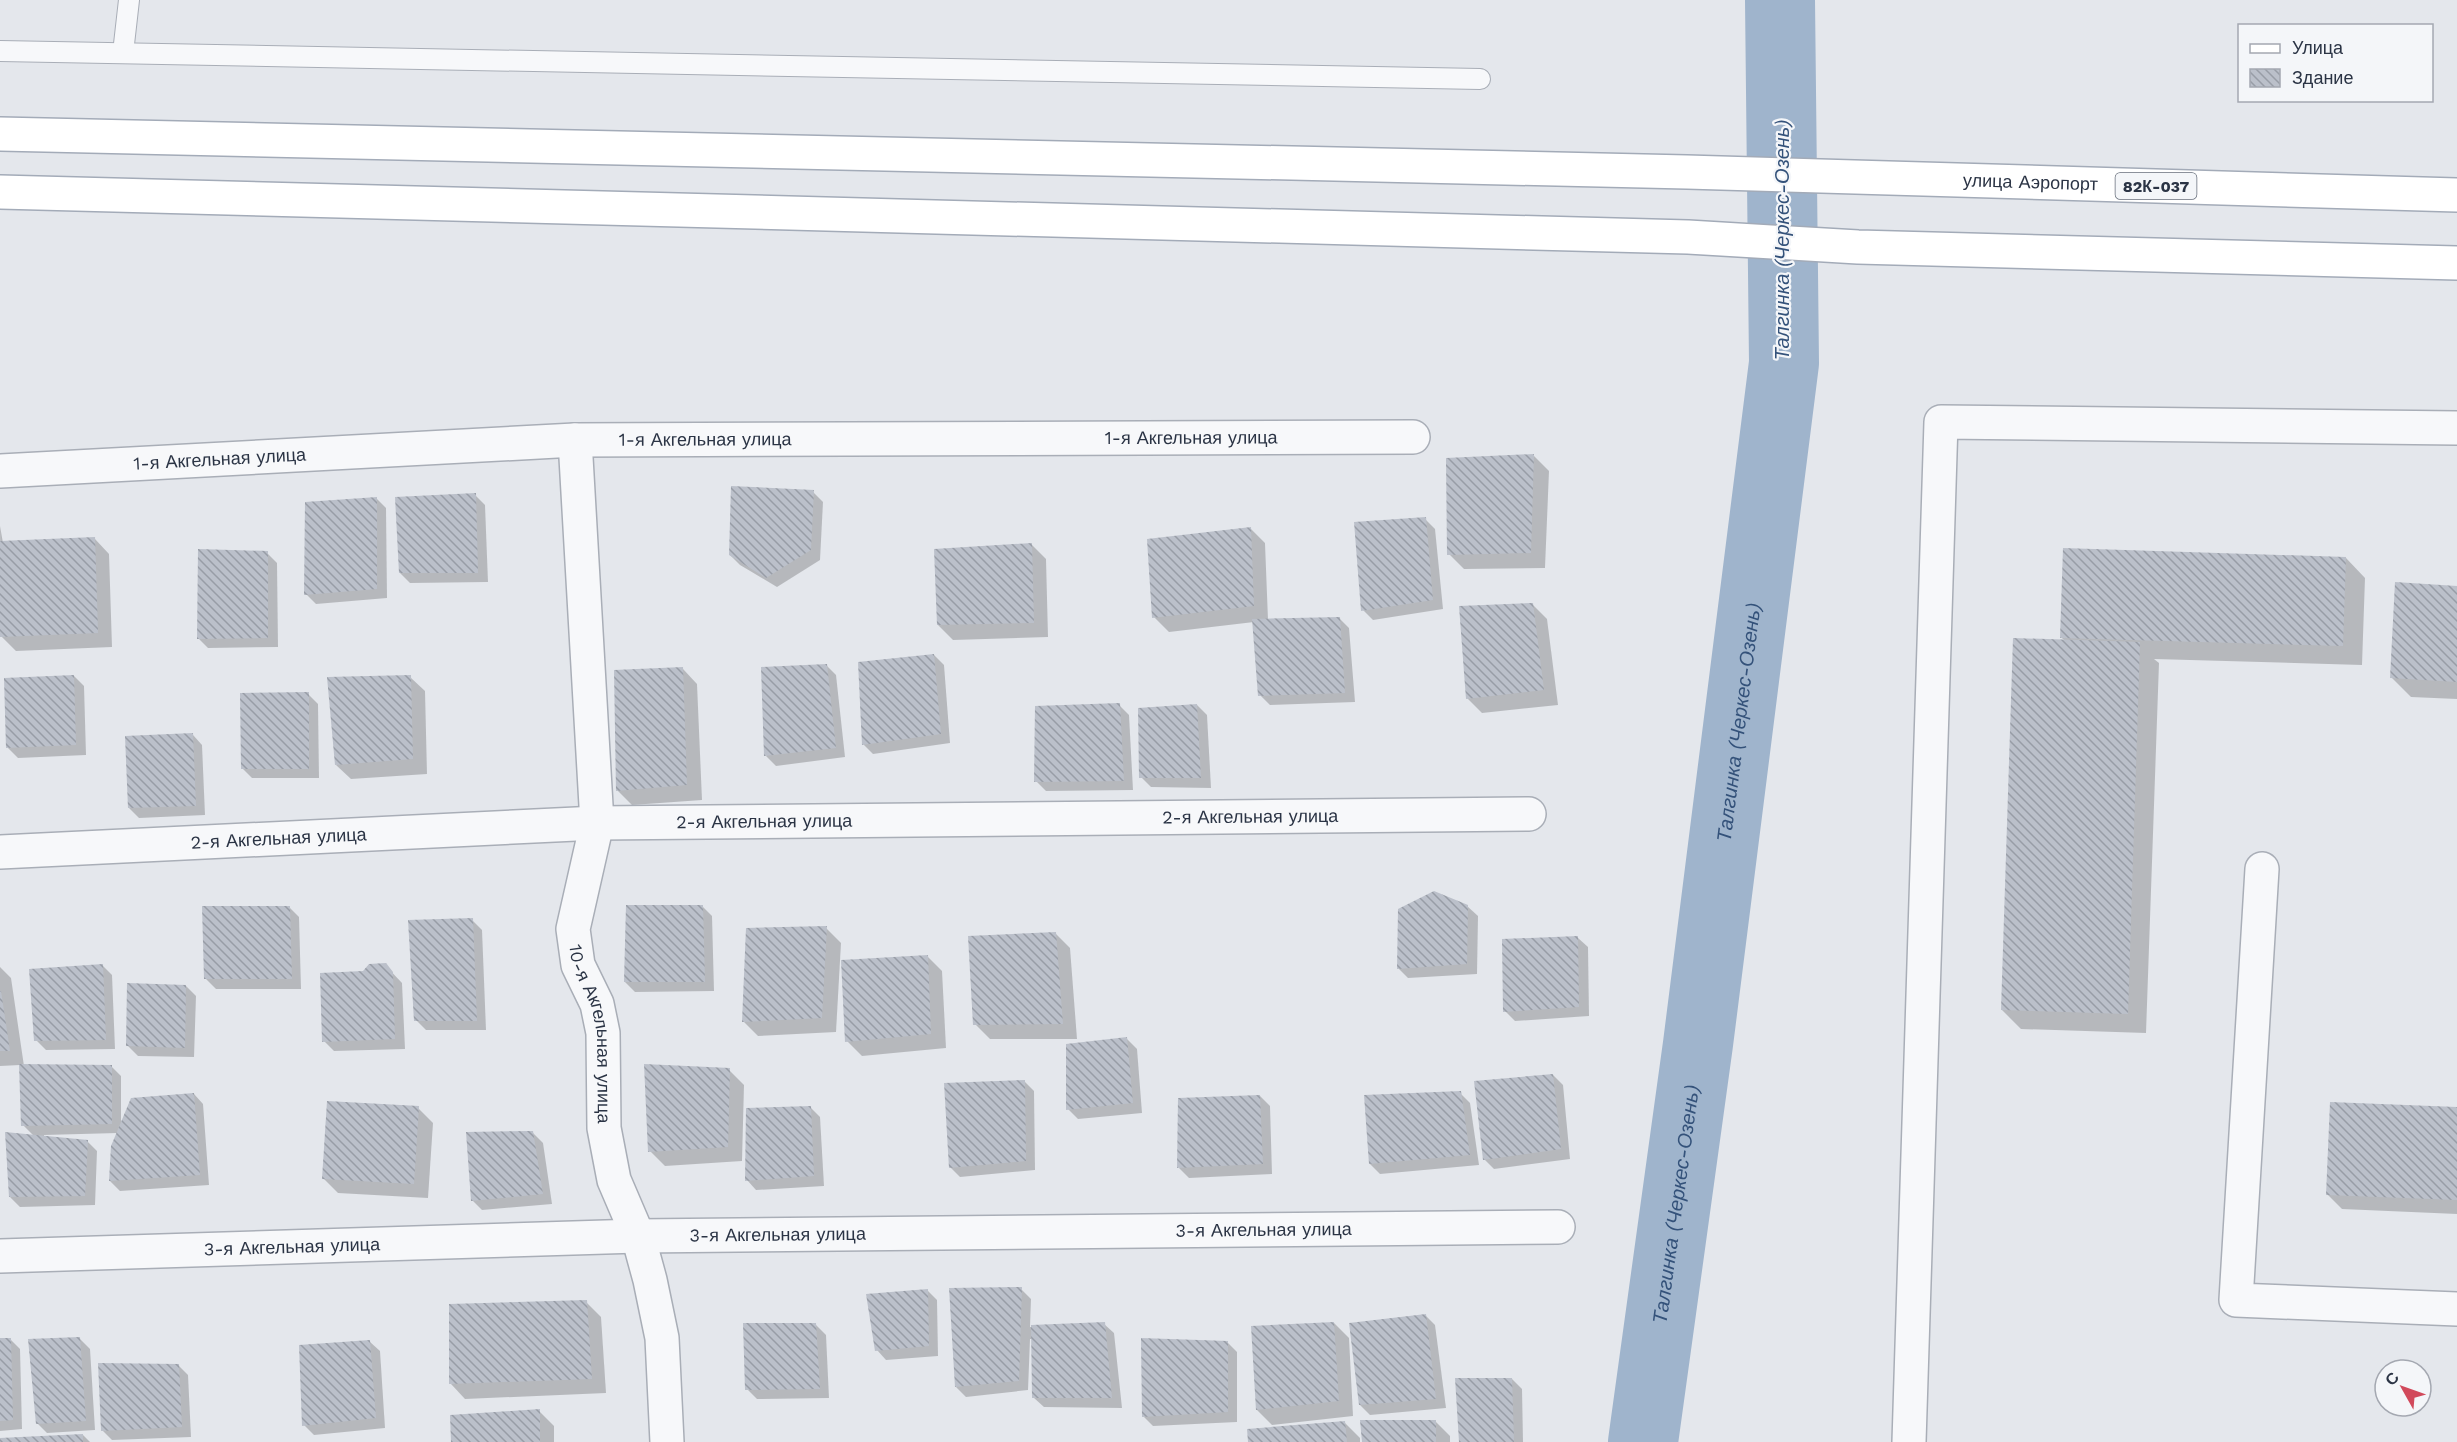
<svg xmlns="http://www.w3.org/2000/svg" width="2457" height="1442" viewBox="0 0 2457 1442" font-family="'Work Sans',sans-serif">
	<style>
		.shadow { fill: #0003 }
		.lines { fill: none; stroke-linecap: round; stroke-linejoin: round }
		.river { stroke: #9fb4cc; stroke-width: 70 }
		.building { fill: url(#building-back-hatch) }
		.service-casing { stroke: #a9aeb7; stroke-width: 22 }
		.minor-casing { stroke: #a9aeb7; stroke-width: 36 }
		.primary-casing { stroke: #a3abb8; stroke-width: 36 }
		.service { stroke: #f7f8fa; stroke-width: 20 }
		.minor { stroke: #f7f8fa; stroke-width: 33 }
		.primary { stroke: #fff; stroke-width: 33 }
		.labels { text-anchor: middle; stroke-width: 4.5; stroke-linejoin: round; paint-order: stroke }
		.shield { fill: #f4f6f9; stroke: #676e7b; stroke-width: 1.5 }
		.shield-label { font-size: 16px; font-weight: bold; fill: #2b3445 }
		.street-label { font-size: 18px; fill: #2b3445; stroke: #f4f6f9 }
		.water-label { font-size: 20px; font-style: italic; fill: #34527a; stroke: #f4f6f9 }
	</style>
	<defs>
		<pattern id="building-back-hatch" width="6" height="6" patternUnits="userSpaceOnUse" patternTransform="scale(1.5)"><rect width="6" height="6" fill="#bbc0ca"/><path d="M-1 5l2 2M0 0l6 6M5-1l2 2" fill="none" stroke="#989da6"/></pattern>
	</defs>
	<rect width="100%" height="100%" fill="#e4e7ec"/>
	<g class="shadow">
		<path d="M1534,456L1549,471L1545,568L1464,569L1449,554Z"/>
		<path d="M813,492L823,502L820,560L777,587L740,565L730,555Z"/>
		<path d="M475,495L485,505L488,582L410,583L400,573Z"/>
		<path d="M376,498L386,508L387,598L316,604L306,594Z"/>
		<path d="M1425,519L1435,529L1443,609L1373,620L1363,610Z"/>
		<path d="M0,526L3,543L95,539L109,554L112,647L16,651L1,636Z"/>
		<path d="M1250,528L1265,543L1268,620L1339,618L1349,628L1355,702L1270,705L1260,695L1254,622L1169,632L1154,617Z"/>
		<path d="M1031,544L1046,559L1048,637L953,640L938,625Z"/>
		<path d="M267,553L277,563L278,647L208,648L198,638Z"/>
		<path d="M2346,558L2365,578L2362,665L2154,659L2159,663L2146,1033L2021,1029L2002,1010L2066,642L2061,637Z"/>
		<path d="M2457,587V699L2411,697L2391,677Z"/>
		<path d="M1532,604L1547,619L1558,705L1482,713L1467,698Z"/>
		<path d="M934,655L944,665L950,743L873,754L863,744Z"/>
		<path d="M826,665L836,675L845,757L776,766L766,756Z"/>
		<path d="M683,669L697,684L702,800L632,805L617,790Z"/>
		<path d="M74,676L84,686L86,755L18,758L8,748Z"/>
		<path d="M410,677L425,691L427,774L351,779L336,765Z"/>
		<path d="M308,694L318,704L319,778H252L242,768Z"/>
		<path d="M1119,705L1129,715L1133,790L1046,791L1036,781Z"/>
		<path d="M1197,705L1207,715L1211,788L1151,787L1141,777Z"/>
		<path d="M193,735L202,745L205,815L139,818L129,808Z"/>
		<path d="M702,906L712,916L714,991L635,992L625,982Z"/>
		<path d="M1467,906L1478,916L1477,974L1408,978L1398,968Z"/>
		<path d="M289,907L299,917L301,989H216L206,979Z"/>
		<path d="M472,920L482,930L486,1030H426L416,1020Z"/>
		<path d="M826,928L841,943L836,1032L758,1036L744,1022Z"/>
		<path d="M1055,933L1070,948L1077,1039H990L975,1024Z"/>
		<path d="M1578,938L1588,947L1589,1016L1515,1021L1505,1011Z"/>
		<path d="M927,956L942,971L946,1048L862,1056L847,1041Z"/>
		<path d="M102,965L112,975L115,1049L46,1050L36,1040Z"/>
		<path d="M385,965L402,983L405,1049L334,1051L324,1041L363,973Z"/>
		<path d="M0,967L11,978L24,1066H111L121,1076V1124L194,1094L203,1104L209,1185L120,1191L110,1181L118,1133L44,1135V1137L87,1141L97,1151L95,1205L20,1207L10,1197L34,1136L23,1125L20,1065L0,1066Z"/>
		<path d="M186,986L196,996L194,1057L138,1056L128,1046Z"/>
		<path d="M1127,1039L1137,1049L1142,1113L1078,1119L1068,1109Z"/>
		<path d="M729,1070L744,1085L742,1161L665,1166L650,1151Z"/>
		<path d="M1553,1075L1563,1085L1570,1159L1494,1169L1484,1159Z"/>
		<path d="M1024,1081L1034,1091L1035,1170L960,1177L950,1167Z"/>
		<path d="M1460,1093L1470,1103L1479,1165L1380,1174L1370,1164Z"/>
		<path d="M1260,1096L1270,1106L1272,1174L1189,1178L1179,1168Z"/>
		<path d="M810,1107L820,1117L824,1186L756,1190L747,1180Z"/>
		<path d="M418,1108L433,1123L428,1198L338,1193L323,1178Z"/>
		<path d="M2457,1108V1214L2342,1209L2327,1194Z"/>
		<path d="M533,1133L543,1143L552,1204L482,1210L472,1200Z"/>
		<path d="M1021,1289L1031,1299L1030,1327L1104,1324L1114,1333L1122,1408L1044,1407L1034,1398L1032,1339H1030L1028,1390L966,1397L956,1387Z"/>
		<path d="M927,1290L937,1300L938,1356L886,1360L877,1350Z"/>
		<path d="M586,1302L601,1317L606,1393L465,1399L451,1384Z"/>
		<path d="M1425,1315L1435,1325L1446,1408L1370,1415L1360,1405Z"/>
		<path d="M1334,1323L1349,1338L1353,1416L1272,1425L1257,1410Z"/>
		<path d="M816,1325L826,1335L829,1398L757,1399L747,1389Z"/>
		<path d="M10,1339L20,1349L22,1429L0,1431V1340Z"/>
		<path d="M80,1339L90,1349L95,1430L47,1433L37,1423Z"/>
		<path d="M370,1342L380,1351L385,1428L314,1435L304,1425Z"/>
		<path d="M1227,1342L1237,1352V1422L1153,1426L1143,1416Z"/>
		<path d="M178,1365L188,1375L191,1437L112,1440L102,1430Z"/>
		<path d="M1512,1379L1522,1389L1523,1442H1462Z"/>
		<path d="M539,1411L554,1426V1442H453Z"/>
		<path d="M1435,1421L1450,1436V1442H1364Z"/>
		<path d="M1345,1423L1360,1438V1442H1249Z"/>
		<path d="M83,1435L90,1442H0V1440Z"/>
	</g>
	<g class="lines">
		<path class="river" id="s1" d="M1643,1442L1698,1044L1784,363L1780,0"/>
	</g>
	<g class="building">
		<path d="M1534,454L1531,553L1447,555L1446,458Z"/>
		<path d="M731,486L814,490L811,550L766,578L729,555Z"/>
		<path d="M476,493L478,573H399L395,497Z"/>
		<path d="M377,497V589L304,595L305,502Z"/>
		<path d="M1426,517L1433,600L1361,611L1354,522Z"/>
		<path d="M1251,527L1254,606L1152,618L1147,539Z"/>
		<path d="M95,537L98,633L0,637V541Z"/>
		<path d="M1032,543L1034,623L937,625L934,549Z"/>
		<path d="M2063,548L2346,557L2343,646L2060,638Z"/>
		<path d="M198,549L268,551V638L197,639Z"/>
		<path d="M2395,582L2457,586V682L2390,678Z"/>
		<path d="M1533,603L1544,690L1466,699L1459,606Z"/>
		<path d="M1340,617L1345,693L1258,696L1252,619Z"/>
		<path d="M2013,638L2140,642L2128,1014L2001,1010Z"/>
		<path d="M934,654L941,734L862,745L858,662Z"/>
		<path d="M827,664L836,748L764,756L761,667Z"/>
		<path d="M683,667L687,785L616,791L614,670Z"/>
		<path d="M74,675L76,745L6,748L4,678Z"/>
		<path d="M411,675L413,759L335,765L327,677Z"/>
		<path d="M309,692V769H241L240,693Z"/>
		<path d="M1120,703L1124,781L1034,782L1035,706Z"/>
		<path d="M1197,704L1201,778H1139L1138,708Z"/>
		<path d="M193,733L196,806L128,808L125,736Z"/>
		<path d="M1434,891L1468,905L1467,964L1397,969L1398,909Z"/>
		<path d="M626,905H703L705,982H624Z"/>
		<path d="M202,906H290L292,979H204Z"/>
		<path d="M473,918L477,1021H414L408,920Z"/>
		<path d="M827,926L822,1018L742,1022L746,928Z"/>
		<path d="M1056,932L1063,1024L973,1025L968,936Z"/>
		<path d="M1578,936L1579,1007L1503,1012L1502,939Z"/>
		<path d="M928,955L931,1034L845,1042L841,960Z"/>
		<path d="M386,963L393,972L395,1039L322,1042L320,973L363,971L369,964Z"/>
		<path d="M103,964L106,1040L34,1041L29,969Z"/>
		<path d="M127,983L186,985L185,1048L126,1046Z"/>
		<path d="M0,991H1L10,1051H0Z"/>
		<path d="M1127,1037L1133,1103L1066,1110V1044Z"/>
		<path d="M19,1064L112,1065V1124L21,1126Z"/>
		<path d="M644,1064L730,1068L728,1147L648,1152Z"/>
		<path d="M1553,1074L1561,1149L1483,1160L1474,1081Z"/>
		<path d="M1025,1080L1026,1161L949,1168L944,1083Z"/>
		<path d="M1461,1091L1470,1155L1369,1164L1364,1095Z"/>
		<path d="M194,1093L200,1175L109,1181L111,1146L131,1098Z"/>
		<path d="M1260,1095L1263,1164L1177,1168L1178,1098Z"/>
		<path d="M327,1101L419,1106L414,1184L322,1179Z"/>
		<path d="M2330,1102L2457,1107V1200L2326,1195Z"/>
		<path d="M811,1106L814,1176L745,1181L746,1108Z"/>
		<path d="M533,1131L543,1194L471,1201L466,1132Z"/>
		<path d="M5,1132L88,1140L85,1196L9,1197Z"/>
		<path d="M1022,1287L1019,1381L955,1387L949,1288Z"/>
		<path d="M928,1289L929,1346L875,1351L866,1294Z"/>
		<path d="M587,1300L592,1379L449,1384V1304Z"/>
		<path d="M1426,1314L1436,1399L1359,1405L1349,1323Z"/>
		<path d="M1105,1322L1112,1398H1032L1031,1325Z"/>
		<path d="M1334,1322L1339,1401L1256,1410L1251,1326Z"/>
		<path d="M743,1323H816L820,1389L745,1390Z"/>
		<path d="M80,1337L86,1421L36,1424L28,1339Z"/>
		<path d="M0,1338H11L13,1420L0,1421Z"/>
		<path d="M1141,1338L1228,1341V1412L1142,1417Z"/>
		<path d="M370,1340L376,1418L302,1426L299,1345Z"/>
		<path d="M98,1363L179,1364L182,1427L101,1431Z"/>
		<path d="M1455,1378H1512L1514,1442H1459Z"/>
		<path d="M540,1409V1442H451L450,1415Z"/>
		<path d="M1360,1420H1436V1442H1362Z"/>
		<path d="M1345,1421L1347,1442H1248L1247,1429Z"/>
		<path d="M83,1434V1442H0V1438Z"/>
	</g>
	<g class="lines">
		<defs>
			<g id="service">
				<path d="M0,51L1480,79"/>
				<path d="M123,53L129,0"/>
			</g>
			<g id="minor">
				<path id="s2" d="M575,440L597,823L573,929L578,965L597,1004L603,1033L604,1128L614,1180L638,1236L650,1280L662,1338L667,1442"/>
				<path id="s3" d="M0,471L575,440L1413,437"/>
				<path id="s4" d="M0,852L597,823L1529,814"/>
				<path d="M2262,869L2236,1300L2457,1309"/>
				<path id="s5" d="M0,1256L638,1236L1558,1227"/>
				<path d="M1909,1442L1941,422L2457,428"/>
			</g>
			<g id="primary">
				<path id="s6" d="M0,134L1687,172L2457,195"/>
				<path d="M0,192L1688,237L1858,247L2457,263"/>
			</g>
		</defs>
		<use href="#service" class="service-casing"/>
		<use href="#minor" class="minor-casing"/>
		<use href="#primary" class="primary-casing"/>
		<use href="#service" class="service"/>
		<use href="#minor" class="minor"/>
		<use href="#primary" class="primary"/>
	</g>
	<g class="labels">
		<rect class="shield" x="2115.5" y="173" width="81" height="26" rx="4.5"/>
		<g class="shield-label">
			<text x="2156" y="192">82К-037</text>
		</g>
		<g class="street-label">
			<text dy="6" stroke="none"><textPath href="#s6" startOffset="2031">улица Аэропорт</textPath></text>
			<text dy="6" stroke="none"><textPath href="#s3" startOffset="1192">1-я Акгельная улица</textPath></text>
			<text dy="6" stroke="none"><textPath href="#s3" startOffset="706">1-я Акгельная улица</textPath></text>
			<text dy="6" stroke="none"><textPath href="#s3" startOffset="220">1-я Акгельная улица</textPath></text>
			<text dy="6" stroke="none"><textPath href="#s4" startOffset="1251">2-я Акгельная улица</textPath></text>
			<text dy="6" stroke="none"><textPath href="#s4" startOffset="765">2-я Акгельная улица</textPath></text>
			<text dy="6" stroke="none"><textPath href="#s4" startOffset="279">2-я Акгельная улица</textPath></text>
			<text dy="6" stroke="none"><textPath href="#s2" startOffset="600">10-я Акгельная улица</textPath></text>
			<text dy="6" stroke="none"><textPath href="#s5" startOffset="1264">3-я Акгельная улица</textPath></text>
			<text dy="6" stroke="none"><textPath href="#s5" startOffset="778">3-я Акгельная улица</textPath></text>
			<text dy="6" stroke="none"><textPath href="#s5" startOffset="292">3-я Акгельная улица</textPath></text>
		</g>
		<g class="water-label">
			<text transform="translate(1782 240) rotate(-90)" y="7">Талгинка (Черкес-Озень)</text>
			<text dy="7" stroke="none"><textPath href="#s1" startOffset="726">Талгинка (Черкес-Озень)</textPath></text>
			<text dy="7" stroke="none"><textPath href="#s1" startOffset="240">Талгинка (Черкес-Озень)</textPath></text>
		</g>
	</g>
	<rect x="2238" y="24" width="195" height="78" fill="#f4f6f9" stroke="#a4a8b1" stroke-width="1.5"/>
	<rect x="2250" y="44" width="30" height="9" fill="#ffffff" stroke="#a4a8b1" stroke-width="1.5"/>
	<text x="2292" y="54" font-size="18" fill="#2b3445">Улица</text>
	<rect x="2250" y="69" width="30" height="18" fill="url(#building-back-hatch)" stroke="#a4a8b1" stroke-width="1.5"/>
	<text x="2292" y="84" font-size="18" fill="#2b3445">Здание</text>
	<g transform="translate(2403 1388) rotate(310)"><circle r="28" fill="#f4f6f9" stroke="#a4a8b1" stroke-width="1.5"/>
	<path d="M0-4.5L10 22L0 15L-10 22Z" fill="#d1495b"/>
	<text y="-9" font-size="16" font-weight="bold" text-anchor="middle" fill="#2b3445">С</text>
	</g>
</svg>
